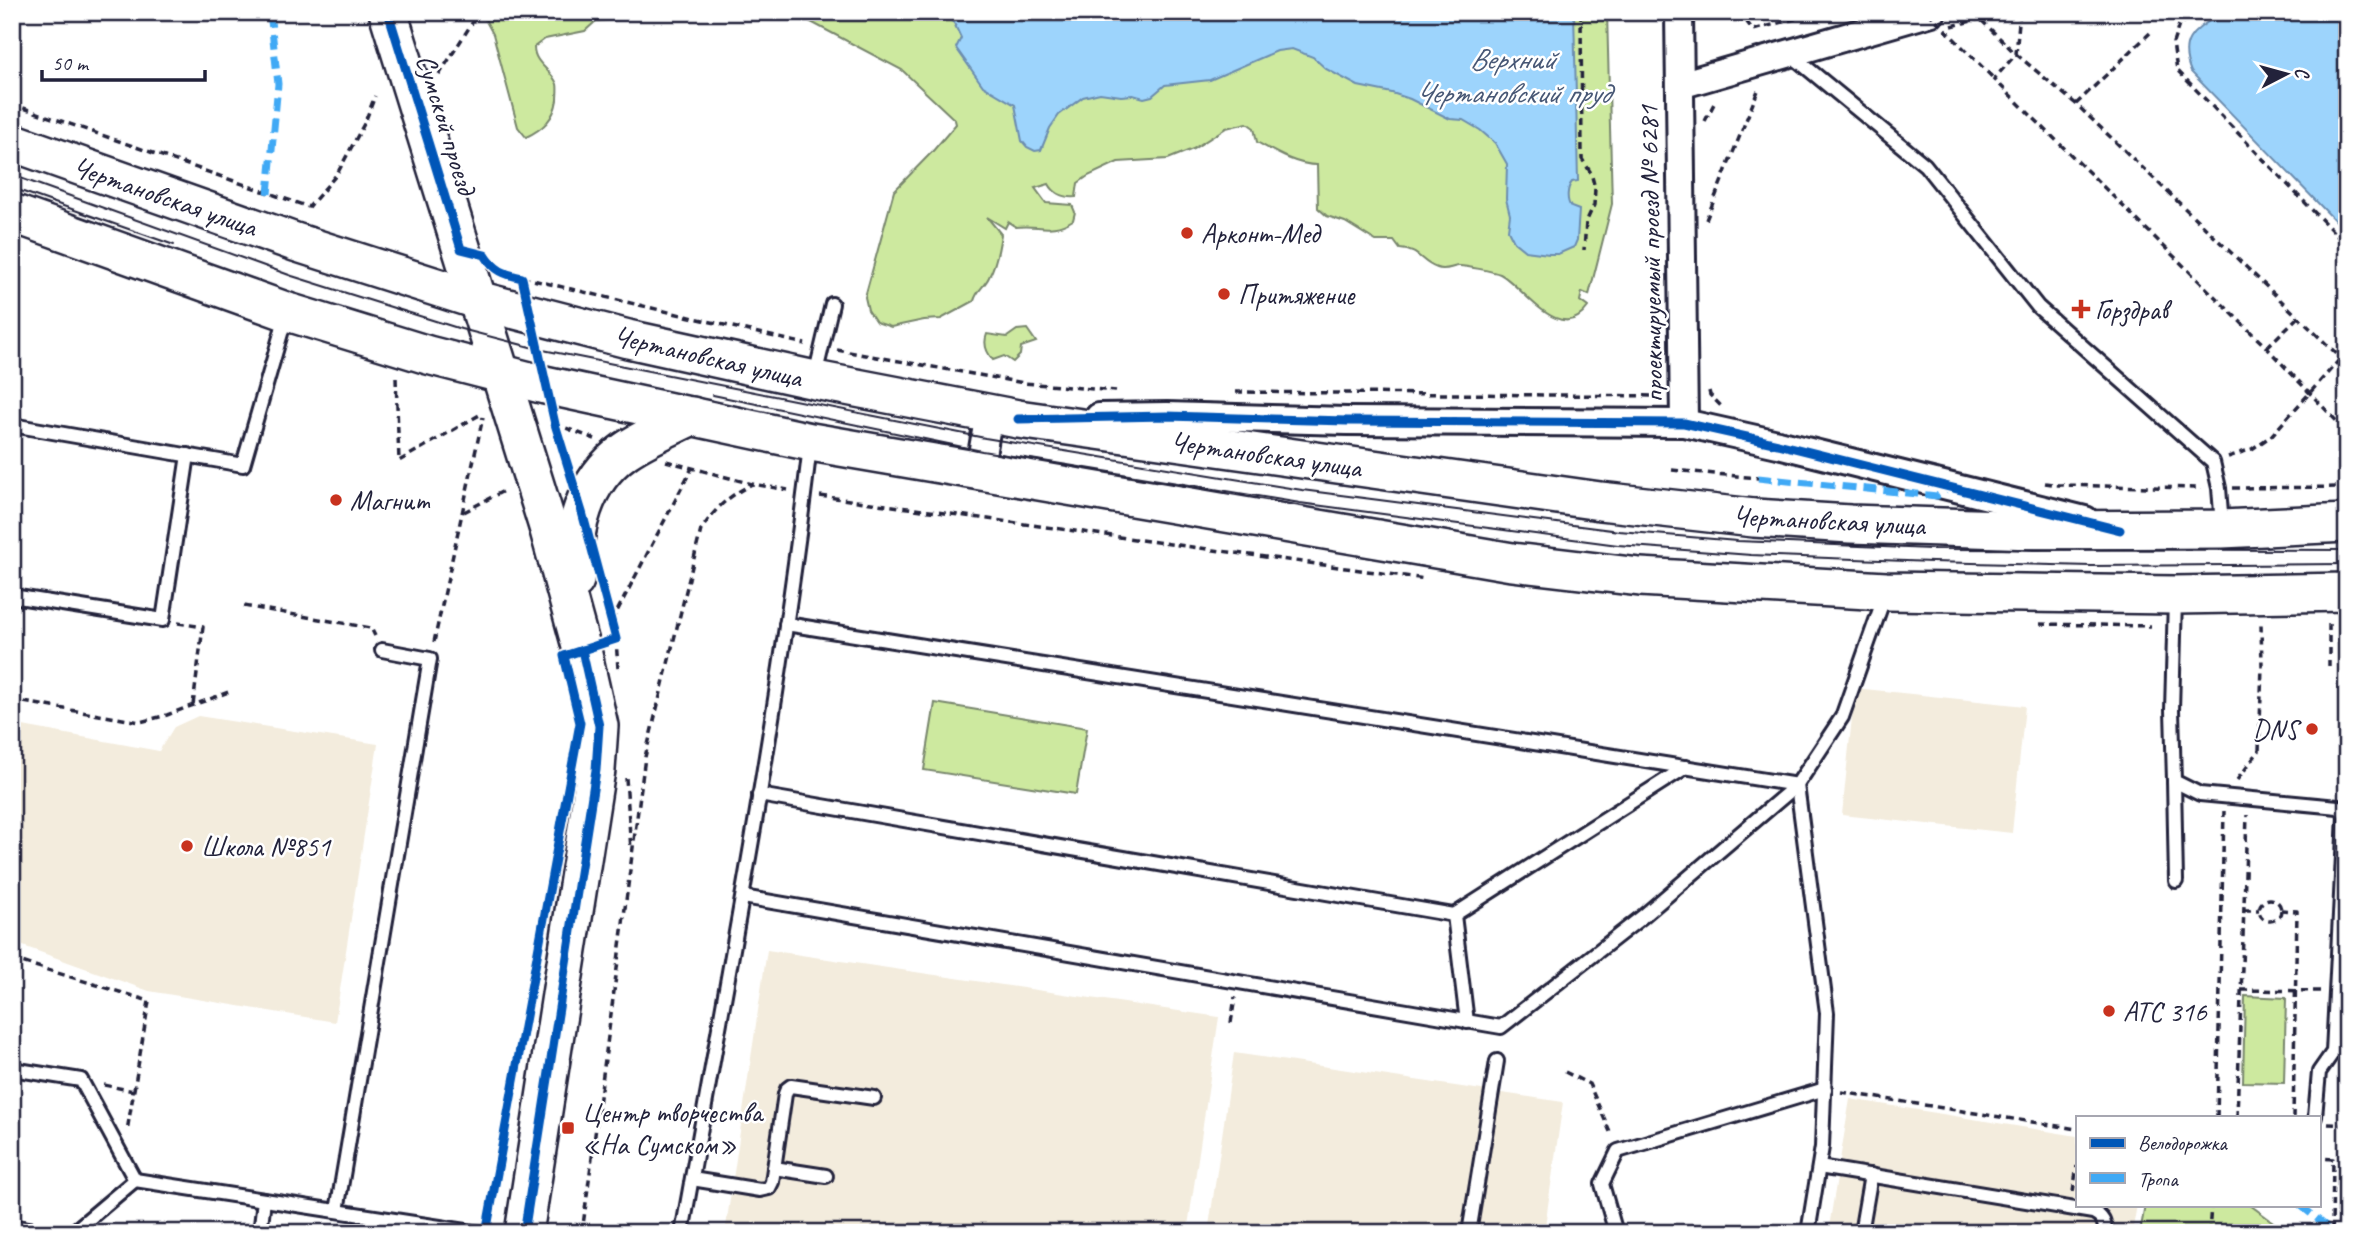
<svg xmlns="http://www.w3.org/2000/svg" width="2359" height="1245" viewBox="0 0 2359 1245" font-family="Caveat,sans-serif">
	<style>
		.built { fill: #f3ecdd }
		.green { fill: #cde99f; stroke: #78866d; stroke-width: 2 }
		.water { fill: #9dd4fc; stroke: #6c8daf; stroke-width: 2 }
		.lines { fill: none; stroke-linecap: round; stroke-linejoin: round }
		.lane-casing { stroke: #22223b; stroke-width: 18 }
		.street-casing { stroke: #22223b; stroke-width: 32 }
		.secondary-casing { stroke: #22223b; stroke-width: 42 }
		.path { stroke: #22223b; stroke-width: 3.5; stroke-dasharray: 7 5; stroke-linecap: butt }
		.lane { stroke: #fff; stroke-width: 12 }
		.street { stroke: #fff; stroke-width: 26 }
		.secondary { stroke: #fff; stroke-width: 37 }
		.tram { stroke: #22223b; stroke-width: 2 }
		.path-bridge { stroke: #22223b; stroke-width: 3.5; stroke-dasharray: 7 5; stroke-linecap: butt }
		.quiet { stroke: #3fa9f5; stroke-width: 7; stroke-dasharray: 14 7; stroke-linecap: butt }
		.cycleway-casing { stroke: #fff; stroke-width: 13 }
		.cycleway { stroke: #0057b8; stroke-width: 9 }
		.poi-dot { fill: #c8321e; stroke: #fff; stroke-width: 2.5 }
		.labels { text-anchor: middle; stroke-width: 5; stroke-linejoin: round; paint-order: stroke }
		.street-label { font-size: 28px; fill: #22223b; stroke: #fff }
		.poi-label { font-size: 28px; fill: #22223b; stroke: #fff; text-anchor: start }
		.water-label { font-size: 30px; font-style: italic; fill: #475775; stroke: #fff }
	</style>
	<rect width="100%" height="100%" fill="#fff"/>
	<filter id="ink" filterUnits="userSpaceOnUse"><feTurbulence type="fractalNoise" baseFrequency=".0143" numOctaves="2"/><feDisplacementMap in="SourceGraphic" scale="14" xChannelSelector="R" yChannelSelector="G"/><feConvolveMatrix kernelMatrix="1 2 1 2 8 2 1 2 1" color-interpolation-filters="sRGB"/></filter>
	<g filter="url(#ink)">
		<g class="built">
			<path d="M1855,688L2025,706L2012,833L1842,815Z"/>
			<path d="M198,716L378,744L335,1022L149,991L12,942V724L159,751L174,727Z"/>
			<path d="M767,950L1219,1017L1187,1233H725Z"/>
			<path d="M1234,1053L1563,1102L1544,1233H1208Z"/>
			<path d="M1850,1099L2077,1136V1205H2137L2132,1233H1828Z"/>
		</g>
		<g class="green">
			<path d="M481,12H620L621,19L596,21L585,31L545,39L534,47C534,64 551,69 557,84C558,88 557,95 557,100C554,119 543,129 526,137L518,127L493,34Z"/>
			<path d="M792,12H1607L1612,204L1589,295L1582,292L1580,301L1588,307C1560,347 1523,286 1500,274C1495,272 1463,265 1458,266C1451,267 1445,271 1437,268C1421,263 1420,250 1400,249L1394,241H1376L1345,222L1327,216L1318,208L1317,165C1296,165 1275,152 1257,142L1254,128L1247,123L1226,128L1193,149L1168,159L1118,162L1088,176L1078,183L1076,197C1064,198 1055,195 1049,184L1035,188L1046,203L1072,205L1075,212L1073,220C1051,234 1039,224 1016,227L1008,222L1005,228L987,217L1001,234C999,249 996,264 989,277C985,286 976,291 974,301L941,319L924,320L891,327L876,322L868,310L865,297L894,191L932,152L956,124L955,120L902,70Z"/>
			<path d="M1027,329L1036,342L1021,347L1020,355L1013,362L1004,356L993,360C986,352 983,344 987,334L1007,337L1017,330Z"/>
			<path d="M935,703L1087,728L1076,794L924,770Z"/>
			<path d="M2245,996L2286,998L2284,1083L2243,1082Z"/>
			<path d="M2145,1205H2250L2288,1233H2140Z"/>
		</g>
		<g class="water">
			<path d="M940,12H1574L1578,181L1572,182C1567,188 1566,200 1571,207L1579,210L1577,240L1574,247L1558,254H1549L1525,251L1514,242L1508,230L1510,215L1506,199L1507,164L1495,143L1480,130L1463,120L1450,119L1410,99L1392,93L1358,86L1326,69L1313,57L1292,49L1277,51L1210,80L1165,85L1152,96L1144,98L1133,95L1121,96L1100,93L1083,97L1059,115L1050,128L1041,150L1035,151L1027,147L1022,141L1015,105L983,86L956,48L961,38L954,23Z"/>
			<path d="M2223,12H2347V233L2191,72C2176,37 2198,29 2223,12Z"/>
		</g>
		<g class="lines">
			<defs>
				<g id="lane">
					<path d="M1790,54L1925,165L2038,307L2213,462L2219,488L2222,525"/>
					<path d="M815,376L832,304"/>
					<path d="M12,425L243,465L286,316"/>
					<path d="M12,596L163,620L188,455"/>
					<path d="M2175,599L2172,710L2174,781L2200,794L2338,807L2343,810L2345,816L2333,1052L2319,1072L2315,1117"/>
					<path d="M786,624L1797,785L1827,1013L1822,1147L1808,1233"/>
					<path d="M2174,781L2176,881"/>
					<path d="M759,795L1454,915"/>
					<path d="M743,897L1501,1027L1642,917L1797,785L1842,717L1885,595"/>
					<path d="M1467,1022L1454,915L1686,767"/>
					<path d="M12,1069L81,1080L135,1180L72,1233"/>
					<path d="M1819,1167L2093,1212C2103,1217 2105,1222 2105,1233"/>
					<path d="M774,1168L826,1176"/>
					<path d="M692,1179L760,1190L769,1188L772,1182L785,1094L787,1089L791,1086L874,1098"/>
					<path d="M135,1180L479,1233"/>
					<path d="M337,1211L430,659L382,650"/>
					<path d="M12,1226L52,1233"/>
					<path d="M260,1233L264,1200"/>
					<path d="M682,1233C729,971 779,710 810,446"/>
					<path d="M1469,1233L1497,1061"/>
					<path d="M1616,1233L1602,1184L1618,1151L1825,1089"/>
					<path d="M1861,1233L1871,1175"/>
				</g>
				<g id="street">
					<path d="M1679,12L1684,423"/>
					<path d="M1680,85L1932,12"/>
					<path d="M1099,417L1167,416L1347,421L1684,423L1778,444L2085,520"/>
					<path d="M979,472L989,414"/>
				</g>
				<g id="secondary">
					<path d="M388,12L549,530L582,650L599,726L596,770L524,1233"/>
					<path d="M12,142L295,242L477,300L628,339L815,380L1018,419L1600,501L1754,518L1850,524L2034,530L2222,529L2347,523"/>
					<path d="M12,213L288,312L428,355L545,385L811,442L1512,562L1640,577L1886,591L2175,595L2347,592"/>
					<path d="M575,580C570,532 584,480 625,451C645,437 670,427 692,416"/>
				</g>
			</defs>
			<use href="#lane" class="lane-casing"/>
			<use href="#street" class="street-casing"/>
			<use href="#secondary" class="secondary-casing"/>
			<g class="path">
				<path d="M1581,12L1582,159L1591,173L1595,188L1594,205L1586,222L1584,250"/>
				<path d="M1739,12L1753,30L1822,12"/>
				<path d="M2020,12L2016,54L1994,79L2267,348L2347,432"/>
				<path d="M2199,12L2179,25L2173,43L2177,70L2347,246"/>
				<path d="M1952,26L2006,12"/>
				<path d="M2016,54L2076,104L2341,358H2347"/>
				<path d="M439,75L479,12"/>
				<path d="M12,104L309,207L337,174L365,122L375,96"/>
				<path d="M2076,104L2150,33"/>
				<path d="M1705,121L1716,100"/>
				<path d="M1706,220L1759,88"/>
				<path d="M499,272L805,344"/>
				<path d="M2267,347L2298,317"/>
				<path d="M837,350L1024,383L1116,391"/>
				<path d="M396,378L399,461L483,413"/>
				<path d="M1709,391L1710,395L1721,406"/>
				<path d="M1236,392L1662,396"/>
				<path d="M555,424L595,439"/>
				<path d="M555,424L569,469"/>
				<path d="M2228,457L2252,449L2271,436L2341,358L2347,364"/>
				<path d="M666,461L752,484L788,490"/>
				<path d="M1672,470L1758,478"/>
				<path d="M2045,483L2058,485L2201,488"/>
				<path d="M2233,488L2347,487"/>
				<path d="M820,496L1426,579"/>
				<path d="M464,512L505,490"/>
				<path d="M603,591L616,639L618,669"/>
				<path d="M244,606L371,628L375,636"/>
				<path d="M612,621L692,468"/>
				<path d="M178,623L203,627L193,705"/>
				<path d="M2040,624L2151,626"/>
				<path d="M2329,624V666"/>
				<path d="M434,642L483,417"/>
				<path d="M12,700L140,722L167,715L231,691"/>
				<path d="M626,778L631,850"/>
				<path d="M2237,780L2259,751L2262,666L2261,624"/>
				<circle cx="2270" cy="910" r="11"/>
				<path d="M2244,910H2259"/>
				<path d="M2281,910L2297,911L2293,1117"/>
				<path d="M12,959L149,1001L127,1131"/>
				<path d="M2241,990L2321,991"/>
				<path d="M1231,1023L1235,997"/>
				<path d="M1565,1072L1589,1084L1612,1136"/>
				<path d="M104,1085L134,1091"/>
				<path d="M1841,1092L2077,1129"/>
				<path d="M2217,1117L2224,811"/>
				<path d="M2237,1117L2247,815"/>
				<path d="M2328,1124L2347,1125"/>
				<path d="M2073,1192L2077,1166"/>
				<path d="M582,1233L645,757L701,530C717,506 728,497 752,484"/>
				<path d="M2209,1233L2211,1205"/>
				<path d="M2283,1233L2332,1230L2333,1159L2319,1158"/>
			</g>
			<use href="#lane" class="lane"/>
			<use href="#street" class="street"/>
			<use href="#secondary" class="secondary"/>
			<g class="tram">
				<path d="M12,175L292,276L461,329L538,349L985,438L1302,490L1619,531L1737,541L1931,549L2347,550"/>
				<path d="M12,188L174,245"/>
				<path d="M713,395L982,451L1300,503L1618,545L1751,555L1932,562L2091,566L2347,564"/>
			</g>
			<g class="path-bridge">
				<path d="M1928,12L1994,79"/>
				<path d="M1973,12L2016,54"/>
			</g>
			<g class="quiet">
				<path d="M268,194L278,84L270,12"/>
				<path d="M1758,478L1937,496L1950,487"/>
				<path d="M2300,1205L2335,1233"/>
			</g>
			<defs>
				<g id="cycleway">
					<path d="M388,12L461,249L485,255C495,271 504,274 522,278L555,424L582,512L616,639L564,656L580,723L486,1233"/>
					<path d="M1018,419L1167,416L1347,421L1684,423L1778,444L2120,530"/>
					<path d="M524,1233L596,770L599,726L582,650"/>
				</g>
			</defs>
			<use href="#cycleway" class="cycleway-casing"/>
			<use href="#cycleway" class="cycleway"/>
		</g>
	</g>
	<g class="poi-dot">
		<circle cx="1187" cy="233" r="7"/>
		<circle cx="1224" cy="294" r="7"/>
		<path d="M2077.5 298.5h7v7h7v7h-7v7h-7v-7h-7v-7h7z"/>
		<circle cx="336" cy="500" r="7"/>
		<circle cx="2312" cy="729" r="7"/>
		<circle cx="187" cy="846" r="7"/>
		<circle cx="2109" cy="1011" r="7"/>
		<rect x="561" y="1121" width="14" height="14" rx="3.5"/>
	</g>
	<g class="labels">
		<g class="street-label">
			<text transform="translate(447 124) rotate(73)" y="10">Сумской проезд</text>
			<text transform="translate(165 196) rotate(19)" y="10">Чертановская улица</text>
			<text transform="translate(1650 254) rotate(-91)" y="10">проектируемый проезд № 6281</text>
			<text transform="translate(708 356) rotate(13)" y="10">Чертановская улица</text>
			<text transform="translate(1266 454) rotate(8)" y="10">Чертановская улица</text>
			<text transform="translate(1829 520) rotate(3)" y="10">Чертановская улица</text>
		</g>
		<g class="poi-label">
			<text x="1201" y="243">Арконт-Мед</text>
			<text x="1238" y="304">Притяжение</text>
			<text x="2095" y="319">Горздрав</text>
			<text x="350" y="510">Магнит</text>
			<text x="2298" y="739" text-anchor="end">DNS</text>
			<text x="201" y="856">Школа №851</text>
			<text x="2123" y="1021">АТС 316</text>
			<text x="582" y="1122">Центр творчества<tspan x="582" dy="32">«На Сумском»</tspan></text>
		</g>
		<g class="water-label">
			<text x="1512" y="69">Верхний<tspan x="1512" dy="34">Чертановский пруд</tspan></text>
		</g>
	</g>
	<rect width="2359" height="1245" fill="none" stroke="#fff" stroke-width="42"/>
	<rect x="21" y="21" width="2317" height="1203" fill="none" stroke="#22223b" stroke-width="2.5" filter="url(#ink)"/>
	<rect x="2076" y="1116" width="245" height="91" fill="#ffffff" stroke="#a7a7b1" stroke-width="2"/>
	<rect x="2090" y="1138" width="35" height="10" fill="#0057b8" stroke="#a7a7b1" stroke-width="2"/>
	<text x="2138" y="1150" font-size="21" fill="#22223b">Велодорожка</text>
	<rect x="2090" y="1173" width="35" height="10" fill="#3fa9f5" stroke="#a7a7b1" stroke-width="2"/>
	<text x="2138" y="1186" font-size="21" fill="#22223b">Тропа</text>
	<g transform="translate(2286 74) rotate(84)" stroke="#ffffff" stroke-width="5" paint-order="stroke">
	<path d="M0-5L12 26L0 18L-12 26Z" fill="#22223b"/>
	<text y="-10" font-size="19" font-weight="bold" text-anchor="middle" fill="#22223b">С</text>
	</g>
	<path d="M42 70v10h163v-10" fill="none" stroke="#22223b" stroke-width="3.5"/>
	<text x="52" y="70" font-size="21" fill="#22223b" stroke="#ffffff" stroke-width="5" paint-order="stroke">50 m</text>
</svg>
